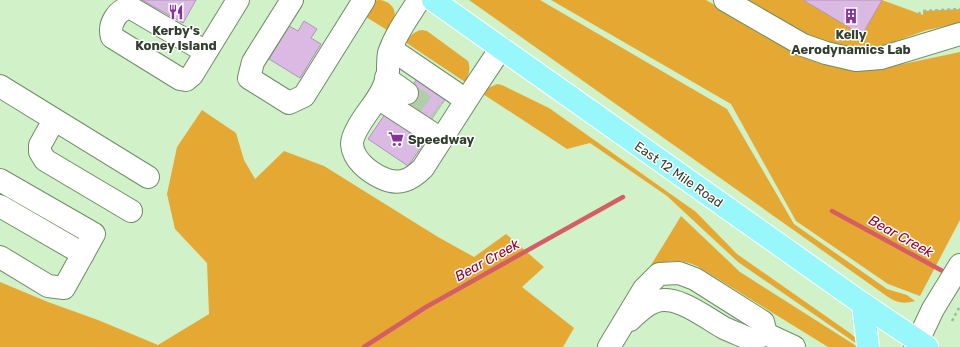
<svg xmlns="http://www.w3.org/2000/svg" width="960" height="347" viewBox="0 0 960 347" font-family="Rubik,sans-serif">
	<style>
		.green { fill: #e5a833 }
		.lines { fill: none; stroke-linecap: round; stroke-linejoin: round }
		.stream { stroke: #d55e65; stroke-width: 4.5 }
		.building { fill: #dabae3; stroke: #b192b9 }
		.minor-tunnel { stroke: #b1cea9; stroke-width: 22; stroke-dasharray: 22 11; stroke-linecap: butt }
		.minor-casing { stroke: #6e8c66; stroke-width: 24 }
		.major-casing { stroke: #fff; stroke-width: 24 }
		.path { stroke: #a0bb98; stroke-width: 2.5; stroke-dasharray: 3 3; stroke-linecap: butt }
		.minor { stroke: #fff; stroke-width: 22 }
		.major { stroke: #98f7fa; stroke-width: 22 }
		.labels { text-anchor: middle; stroke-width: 3; stroke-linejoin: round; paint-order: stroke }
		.poi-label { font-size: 13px; font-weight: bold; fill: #323f2e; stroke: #fff }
		.street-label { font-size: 13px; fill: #323f2e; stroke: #fff }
		.water-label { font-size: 14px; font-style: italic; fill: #a00029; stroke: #fff }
	</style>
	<rect width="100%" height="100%" fill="#d1f2c8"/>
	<g class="green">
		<path d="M378,0C388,0 398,8 394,19C393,23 390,27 387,30L363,15L374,1Z"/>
		<path d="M469,0H540L727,109L794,224L887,289L907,295L915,301C904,304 897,303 888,297Z"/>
		<path d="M551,0H706L793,51L860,69L898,65L960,52V220L920,296L888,284L796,221L731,104Z"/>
		<path d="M739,0H803L862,35L882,0L923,15V11L960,9V23L927,30L868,51L827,47Z"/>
		<path d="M422,30L427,31L468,61C471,69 469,74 465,82L405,42C410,36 414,31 422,30Z"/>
		<path d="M497,84L502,85L549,108L696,212L737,254L850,333L857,339V344L738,262L667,196L590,143L567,149L483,94L488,88Z"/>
		<path d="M202,110L236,133L244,160L255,179L284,151L324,166L438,237L474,257L506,234L544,267L522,287L574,328L563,347H0V282L48,302L98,320L158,345L209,314L207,263L175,229L167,194L177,147Z"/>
		<path d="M681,216L740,272L858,347H828L697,266C678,258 666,260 648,270Z"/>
	</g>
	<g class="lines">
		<g class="stream">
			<path d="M832,211L948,274"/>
			<path d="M364,347L426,307L623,197"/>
		</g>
	</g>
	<g class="building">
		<path d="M142,0H196L183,23Z"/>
		<path d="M803,0H882L862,35Z"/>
		<path d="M304,21L317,29L311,38L321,44L300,78L269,59L289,26L298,31Z"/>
		<path d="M419,76L448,95L427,126L398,106Z"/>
		<path d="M387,111L427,139L408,166L368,139Z"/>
	</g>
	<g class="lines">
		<path class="minor-tunnel" d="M407,93L436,113"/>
		<defs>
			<g id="minor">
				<path d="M292,0L253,62L249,78L289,103L304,96L364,0"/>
				<path d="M419,0C408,17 396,33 389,53C388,58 388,65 388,71C387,81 383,90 377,99C370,110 352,131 352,144C353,160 369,172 382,178C399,186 411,180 423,168L473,90L501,48"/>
				<path d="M725,0L803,45L826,53L856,60L881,58L960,34"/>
				<path d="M391,49L466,100"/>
				<path d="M206,52L131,8C118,8 108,24 112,37L180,79L186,80L192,75L238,0"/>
				<path d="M386,78L407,93"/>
				<path d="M0,86L148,177"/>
				<path d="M378,98L441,139"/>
				<path d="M54,120L40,145V152L45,160L131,211"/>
				<path d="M0,180L94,234L64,288L48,286L0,257"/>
				<path d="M0,206L83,254"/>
				<path d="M630,320C637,313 645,305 654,302C676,293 706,318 724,328C733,332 743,336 752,340L766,334L794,347"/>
				<path d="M609,347L644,289L659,274L679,273L695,279L763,322L766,334"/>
				<path d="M915,347L933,309L960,265"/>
			</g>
			<g id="major">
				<path d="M433,0L863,304L927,347"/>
				<path d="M863,304L868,347"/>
			</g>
		</defs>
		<use href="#minor" class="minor-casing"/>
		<use href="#major" class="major-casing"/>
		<g class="path">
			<path d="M918,14L923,11L960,9"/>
			<path d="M952,321L960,306"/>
		</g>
		<use href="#minor" class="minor"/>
		<use href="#major" class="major"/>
	</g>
	<defs>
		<symbol id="restaurant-bare" viewBox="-9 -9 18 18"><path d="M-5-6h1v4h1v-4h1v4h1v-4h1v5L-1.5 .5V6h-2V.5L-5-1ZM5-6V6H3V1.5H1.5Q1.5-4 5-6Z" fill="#89329f" stroke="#fff" stroke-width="2.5" paint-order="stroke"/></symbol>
		<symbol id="building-bare" viewBox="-9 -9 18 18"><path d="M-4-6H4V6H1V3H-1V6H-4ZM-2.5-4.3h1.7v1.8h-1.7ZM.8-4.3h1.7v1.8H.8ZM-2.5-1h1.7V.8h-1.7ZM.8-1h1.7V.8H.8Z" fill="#89329f" stroke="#fff" stroke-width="2.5" paint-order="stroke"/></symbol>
		<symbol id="supermarket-bare" viewBox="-9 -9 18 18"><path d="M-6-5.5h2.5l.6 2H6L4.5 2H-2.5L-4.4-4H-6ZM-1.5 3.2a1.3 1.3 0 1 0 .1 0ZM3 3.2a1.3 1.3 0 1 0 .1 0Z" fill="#89329f" stroke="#fff" stroke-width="2.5" paint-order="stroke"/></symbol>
	</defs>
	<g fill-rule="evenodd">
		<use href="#restaurant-bare" x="165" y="1" width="22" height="22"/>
		<use href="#building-bare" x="840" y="5" width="22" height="22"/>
		<use href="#supermarket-bare" x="385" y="128" width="22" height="22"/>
	</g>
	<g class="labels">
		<g class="poi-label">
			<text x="176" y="35">Kerby's<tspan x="176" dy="15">Koney Island</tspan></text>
			<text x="851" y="39">Kelly<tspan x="851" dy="15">Aerodynamics Lab</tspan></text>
			<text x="408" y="144" text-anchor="start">Speedway</text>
		</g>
		<g class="street-label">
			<text transform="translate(679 174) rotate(35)" y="5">East 12 Mile Road</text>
		</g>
		<g class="water-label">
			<text transform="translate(901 236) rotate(29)" y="5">Bear Creek</text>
			<text transform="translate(487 260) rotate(-29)" y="5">Bear Creek</text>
		</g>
	</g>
</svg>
